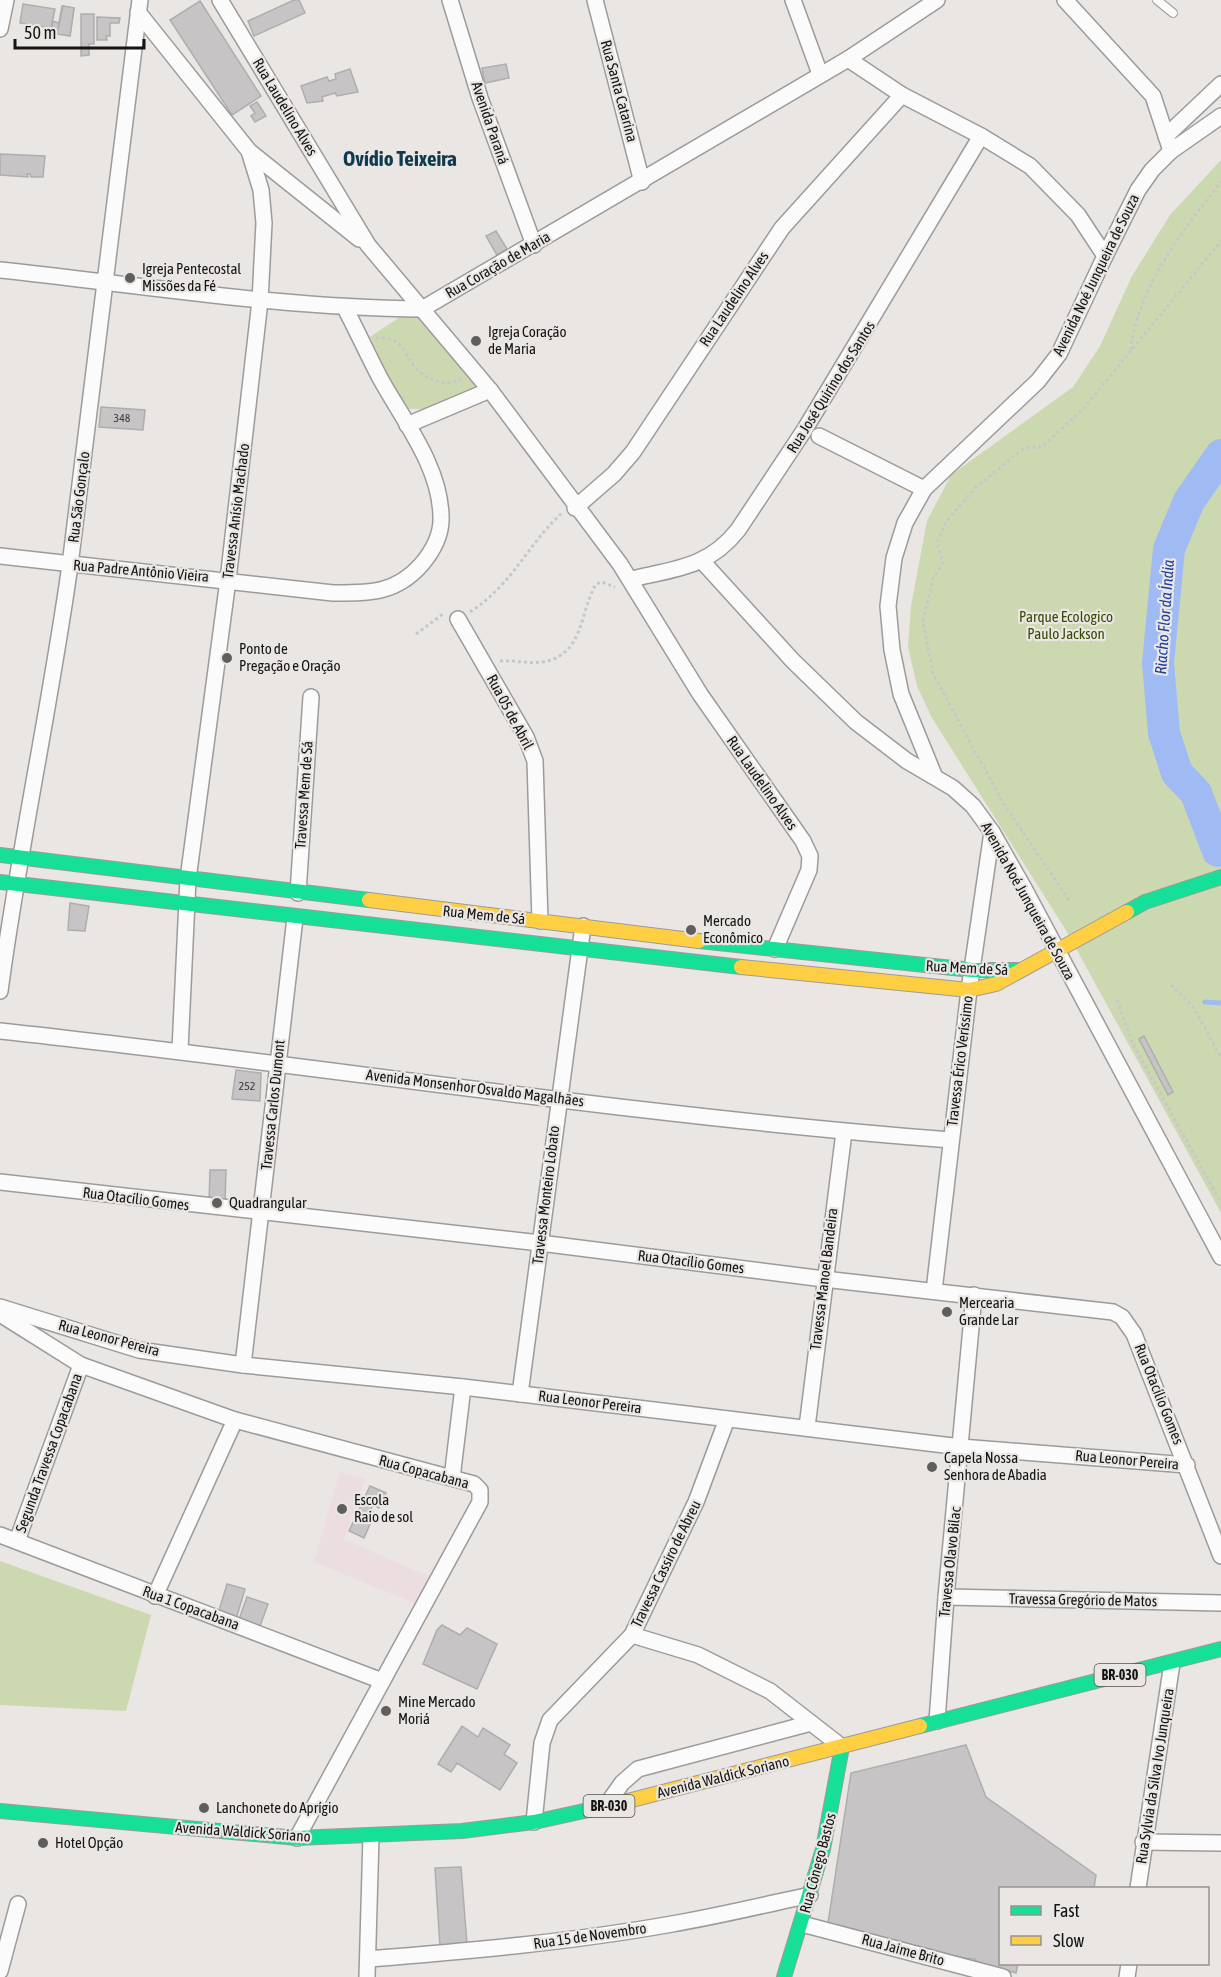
<svg xmlns="http://www.w3.org/2000/svg" width="1221" height="1977" viewBox="0 0 1221 1977" font-family="'Asap Condensed',sans-serif">
	<style>
		.education { fill: #ecdde1 }
		.green { fill: #ccd9b0 }
		.lines { fill: none; stroke-linecap: round; stroke-linejoin: round }
		.stream { stroke: #a0bbf3; stroke-width: 5 }
		.river { stroke: #a0bbf3; stroke-width: 32 }
		.building { fill: #c6c4c4; stroke: #afadad; stroke-width: 1.5 }
		.lane-casing { stroke: #9d9b9a; stroke-width: 10 }
		.street-casing { stroke: #9d9b9a; stroke-width: 18 }
		.fast-casing { stroke: #9d9b9a; stroke-width: 16 }
		.slow-casing { stroke: #9d9b9a; stroke-width: 16 }
		.path { stroke: #c8c7c7; stroke-width: 3; stroke-dasharray: 3 3; stroke-linecap: butt }
		.lane { stroke: #fcfbfb; stroke-width: 8 }
		.street { stroke: #fcfbfb; stroke-width: 15 }
		.fast { stroke: #16e098; stroke-width: 14 }
		.slow { stroke: #ffcf43; stroke-width: 14 }
		.poi-dot { fill: #5f5e5c; stroke: #eae6e3; stroke-width: 2 }
		.labels { text-anchor: middle; stroke-width: 4.5; stroke-linejoin: round; paint-order: stroke }
		.number-label { font-size: 12px; fill: #41403f }
		.shield { fill: #eae6e3; stroke: #555351; stroke-width: 1.5 }
		.shield-label { font-size: 14px; font-weight: bold; fill: #151413 }
		.street-label { font-size: 15px; fill: #151413; stroke: #eae6e3 }
		.poi-label { font-size: 15px; fill: #151413; stroke: #eae6e3; text-anchor: start }
		.park-label { font-size: 15px; fill: #384b02; stroke: #eae6e3 }
		.water-label { font-size: 16px; font-style: italic; fill: #1b409c; stroke: #eae6e3 }
		.district-label { font-size: 21px; font-weight: bold; fill: #0f3a50; stroke: #eae6e3 }
	</style>
	<rect width="100%" height="100%" fill="#e9e6e4"/>
	<path class="education" d="M340,1472L365,1479L344,1539L428,1576L416,1604L314,1562Z"/>
	<g class="green">
		<path d="M1221,160V1213L1067,932L932,718L917,686L908,647L911,606L927,521L951,475L1073,387L1100,346L1132,276L1170,215Z"/>
		<path d="M406,313H414L479,388L429,409H408L397,395L370,337Z"/>
		<path d="M0,1561L151,1615L126,1711L0,1705Z"/>
	</g>
	<g class="lines">
		<path class="stream" d="M1205,1002L1221,1003"/>
		<path class="river" d="M1218,851L1196,793L1177,773L1164,733L1158,663L1169,549L1189,501L1221,455"/>
	</g>
	<g class="building">
		<path d="M294,0H299L305,13L254,36L248,21Z"/>
		<path d="M200,1L261,96L232,115L170,20Z"/>
		<path d="M23,4L55,9L51,28L20,23Z"/>
		<path d="M62,6L74,8L70,36L51,33L53,21L59,23Z"/>
		<path d="M63,6L74,8L70,36L57,34Z"/>
		<path d="M81,14H94V44H89V55L81,56Z"/>
		<path d="M97,17L120,18L119,23H110V36H106L107,40H97Z"/>
		<path d="M506,64L509,78L485,83L482,68Z"/>
		<path d="M350,69L358,92L337,96L335,93L322,97L323,101L307,103L301,86L327,77L329,81L336,79L335,74Z"/>
		<path d="M257,102L266,116L255,122L251,116L255,113L250,106Z"/>
		<path d="M0,154L45,156L43,177H31L30,174H27L28,177L0,175Z"/>
		<path d="M496,231L507,249L497,255L486,236Z"/>
		<path d="M101,407L145,410L143,430L99,427Z"/>
		<path d="M70,903L89,906L85,931L68,930Z"/>
		<path d="M1144,1036L1173,1092L1168,1095L1139,1039Z"/>
		<path d="M236,1070L261,1073L260,1101L232,1099Z"/>
		<path d="M210,1170H226L225,1203L209,1202Z"/>
		<path d="M370,1486L386,1493L379,1508L373,1505L370,1511L375,1513L364,1538L349,1531Z"/>
		<path d="M227,1584L245,1589L236,1619L218,1614Z"/>
		<path d="M247,1597L268,1604L259,1629L238,1622Z"/>
		<path d="M442,1625L460,1635L467,1628L497,1644L477,1689L423,1664L437,1630Z"/>
		<path d="M462,1726L478,1737L483,1728L510,1745L504,1754L517,1763L500,1790L457,1763L451,1772L438,1764Z"/>
		<path d="M966,1745L986,1797L1096,1875L1094,1888H1000V1964H1018L1016,1973L977,1962L975,1959L963,1958L828,1923L851,1773Z"/>
		<path d="M461,1867L467,1944L440,1947L435,1868Z"/>
	</g>
	<g class="lines">
		<defs>
			<path id="lane" d="M1157,0L1173,13"/>
			<g id="street">
				<path d="M220,0L368,245L490,390L620,564L700,694L803,841L810,856L809,870L775,949"/>
				<path d="M450,0L480,98L534,245"/>
				<path d="M595,0L642,182"/>
				<path d="M793,0L820,74"/>
				<path d="M1065,0L1153,96L1171,151"/>
				<path d="M138,12L249,151L261,190L264,223L260,301L228,580L188,879L180,1050"/>
				<path d="M0,29L6,0"/>
				<path d="M848,59L902,95L981,136L1030,166L1078,215L1105,256"/>
				<path d="M1166,136L1221,84"/>
				<path d="M249,151L359,239"/>
				<path d="M0,270C141,285 281,308 422,309L848,59L937,0"/>
				<path d="M407,425L490,390"/>
				<path d="M819,436L924,489"/>
				<path d="M575,508L614,474L633,452L782,228L902,95"/>
				<path d="M0,556L333,593C369,593 395,594 421,565C433,551 442,535 441,516C440,466 403,420 380,378C368,355 357,331 345,308"/>
				<path d="M702,561L793,661L856,722L907,761L953,788L973,806L992,832L1025,890L1221,1257"/>
				<path d="M631,579C674,569 708,568 738,530L805,429L981,136"/>
				<path d="M458,619L526,737L535,761L540,921"/>
				<path d="M934,775L901,694L892,650L888,606L894,558L905,523L924,489L1038,381L1059,354L1105,256L1138,190L1152,170L1171,151L1221,116"/>
				<path d="M298,893L311,697"/>
				<path d="M0,991C19,848 50,708 70,565L140,0"/>
				<path d="M0,1031C317,1065 633,1116 951,1140"/>
				<path d="M0,1182L540,1243L824,1279L1113,1312L1122,1317L1134,1334L1221,1556"/>
				<path d="M934,1291L969,990L992,832"/>
				<path d="M0,1307L139,1350L243,1365L463,1387L961,1447L1187,1465"/>
				<path d="M0,1314L81,1365L235,1420L474,1484L480,1490V1502L468,1524L297,1838"/>
				<path d="M243,1365L295,918"/>
				<path d="M520,1394L583,926"/>
				<path d="M807,1427L844,1132"/>
				<path d="M452,1478L463,1387"/>
				<path d="M0,1535L382,1681"/>
				<path d="M17,1541L81,1365"/>
				<path d="M155,1596L235,1420"/>
				<path d="M946,1597L1221,1603"/>
				<path d="M632,1635L698,1655L770,1691L842,1747"/>
				<path d="M937,1721L946,1597L974,1295"/>
				<path d="M605,1807L622,1783L638,1769L811,1723"/>
				<path d="M534,1822L542,1743L550,1720L632,1635L696,1502L727,1419"/>
				<path d="M1143,1842L1221,1843"/>
				<path d="M1138,1888L1172,1663"/>
				<path d="M802,1924L1003,1977"/>
				<path d="M368,1959C470,1951 571,1942 672,1924C718,1916 764,1905 810,1895"/>
				<path d="M0,1971L18,1904"/>
				<path d="M367,1977L371,1836"/>
				<path d="M1127,1977L1129,1964"/>
			</g>
			<g id="fast">
				<path d="M0,855L369,900"/>
				<path d="M0,882L741,967"/>
				<path d="M1127,912L1145,902L1221,877"/>
				<path d="M699,941L972,970H1018"/>
				<path d="M920,1726L1221,1649"/>
				<path d="M0,1811L297,1838L462,1831L534,1822L616,1804"/>
				<path d="M784,1977L823,1849L842,1747"/>
			</g>
			<g id="slow">
				<path d="M369,900L699,941"/>
				<path d="M741,967L969,990L996,984L1127,912"/>
				<path d="M616,1804L920,1726"/>
			</g>
		</defs>
		<use href="#lane" class="lane-casing"/>
		<use href="#street" class="street-casing"/>
		<use href="#fast" class="fast-casing"/>
		<use href="#slow" class="slow-casing"/>
		<g class="path">
			<path d="M376,338C382,338 390,338 395,341C404,346 406,356 412,363C422,378 445,389 461,379"/>
			<path d="M1131,350C1136,290 1184,228 1221,182"/>
			<path d="M470,612C513,584 527,545 561,514"/>
			<path d="M416,634L443,614"/>
			<path d="M500,661C514,660 528,664 542,662C584,656 579,613 596,584L602,582L615,587"/>
			<path d="M1069,900L1005,806L933,674L923,621L933,579L943,562L937,543L946,522L973,490L1024,448L1042,447L1083,409L1221,241"/>
			<path d="M1171,985L1192,1005L1221,1057"/>
			<path d="M1117,1000L1134,1046L1221,1203"/>
		</g>
		<use href="#lane" class="lane"/>
		<use href="#street" class="street"/>
		<use href="#fast" class="fast"/>
		<use href="#slow" class="slow"/>
	</g>
	<g class="poi-dot">
		<circle cx="130" cy="278" r="6"/>
		<circle cx="476" cy="341" r="6"/>
		<circle cx="227" cy="658" r="6"/>
		<circle cx="691" cy="930" r="6"/>
		<circle cx="217" cy="1203" r="6"/>
		<circle cx="947" cy="1312" r="6"/>
		<circle cx="932" cy="1467" r="6"/>
		<circle cx="342" cy="1509" r="6"/>
		<circle cx="386" cy="1711" r="6"/>
		<circle cx="204" cy="1808" r="6"/>
		<circle cx="43" cy="1843" r="6"/>
	</g>
	<g class="labels">
		<g class="number-label">
			<text x="122" y="422">348</text>
			<text x="247" y="1090">252</text>
		</g>
		<g class="shield">
			<rect x="1094.5" y="1664" width="51" height="22" rx="4.5"/>
			<rect x="583.5" y="1795" width="51" height="22" rx="4.5"/>
		</g>
		<g class="shield-label">
			<text x="1120" y="1680">BR-030</text>
			<text x="609" y="1811">BR-030</text>
		</g>
		<g class="street-label">
			<text transform="translate(619 91) rotate(75)" y="5">Rua Santa Catarina</text>
			<text transform="translate(285 107) rotate(59)" y="5">Rua Laudelino Alves</text>
			<text transform="translate(490 123) rotate(71)" y="5">Avenida Paraná</text>
			<text transform="translate(498 265) rotate(-30)" y="5">Rua Coração de Maria</text>
			<text transform="translate(1096 275) rotate(-64)" y="5">Avenida Noé Junqueira de Souza</text>
			<text transform="translate(734 299) rotate(-56)" y="5">Rua Laudelino Alves</text>
			<text transform="translate(831 387) rotate(-58)" y="5">Rua José Quirino dos Santos</text>
			<text transform="translate(79 497) rotate(-83)" y="5">Rua São Gonçalo</text>
			<text transform="translate(236 511) rotate(-83)" y="5">Travessa Anísio Machado</text>
			<text transform="translate(141 571) rotate(5)" y="5">Rua Padre Antônio Vieira</text>
			<text transform="translate(510 712) rotate(62)" y="5">Rua 05 de Abril</text>
			<text transform="translate(762 783) rotate(55)" y="5">Rua Laudelino Alves</text>
			<text transform="translate(304 795) rotate(-86)" y="5">Travessa Mem de Sá</text>
			<text transform="translate(1028 901) rotate(61)" y="5">Avenida Noé Junqueira de Souza</text>
			<text transform="translate(484 915) rotate(6)" y="5">Rua Mem de Sá</text>
			<text transform="translate(967 968) rotate(3)" y="5">Rua Mem de Sá</text>
			<text transform="translate(960 1061) rotate(-83)" y="5">Travessa Érico Veríssimo</text>
			<text transform="translate(475 1088) rotate(7)" y="5">Avenida Monsenhor Osvaldo Magalhães</text>
			<text transform="translate(273 1105) rotate(-84)" y="5">Travessa Carlos Dumont</text>
			<text transform="translate(546 1195) rotate(-83)" y="5">Travessa Monteiro Lobato</text>
			<text transform="translate(136 1199) rotate(7)" y="5">Rua Otacílio Gomes</text>
			<text transform="translate(691 1262) rotate(7)" y="5">Rua Otacílio Gomes</text>
			<text transform="translate(824 1279) rotate(-83)" y="5">Travessa Manoel Bandeira</text>
			<text transform="translate(109 1338) rotate(15)" y="5">Rua Leonor Pereira</text>
			<text transform="translate(1159 1394) rotate(68)" y="5">Rua Otacílio Gomes</text>
			<text transform="translate(590 1402) rotate(7)" y="5">Rua Leonor Pereira</text>
			<text transform="translate(49 1453) rotate(-70)" y="5">Segunda Travessa Copacabana</text>
			<text transform="translate(1127 1460) rotate(5)" y="5">Rua Leonor Pereira</text>
			<text transform="translate(424 1472) rotate(15)" y="5">Rua Copacabana</text>
			<text transform="translate(950 1562) rotate(-84)" y="5">Travessa Olavo Bilac</text>
			<text transform="translate(666 1564) rotate(-64)" y="5">Travessa Cassiro de Abreu</text>
			<text transform="translate(1083 1600) rotate(1)" y="5">Travessa Gregório de Matos</text>
			<text transform="translate(191 1608) rotate(20)" y="5">Rua 1 Copacabana</text>
			<text transform="translate(1155 1776) rotate(-81)" y="5">Rua Sylvia da Silva Ivo Junqueira</text>
			<text transform="translate(723 1777) rotate(-14)" y="5">Avenida Waldick Soriano</text>
			<text transform="translate(243 1832) rotate(4)" y="5">Avenida Waldick Soriano</text>
			<text transform="translate(818 1863) rotate(-75)" y="5">Rua Cônego Bastos</text>
			<text transform="translate(590 1936) rotate(-8)" y="5">Rua 15 de Novembro</text>
			<text transform="translate(903 1950) rotate(15)" y="5">Rua Jaime Brito</text>
		</g>
		<g class="poi-label">
			<text x="142" y="274">Igreja Pentecostal<tspan x="142" dy="17">Missões da Fé</tspan></text>
			<text x="488" y="337">Igreja Coração<tspan x="488" dy="17">de Maria</tspan></text>
			<text x="239" y="654">Ponto de<tspan x="239" dy="17">Pregação e Oração</tspan></text>
			<text x="703" y="926">Mercado<tspan x="703" dy="17">Econômico</tspan></text>
			<text x="229" y="1208">Quadrangular</text>
			<text x="959" y="1308">Mercearia<tspan x="959" dy="17">Grande Lar</tspan></text>
			<text x="944" y="1463">Capela Nossa<tspan x="944" dy="17">Senhora de Abadia</tspan></text>
			<text x="354" y="1505">Escola<tspan x="354" dy="17">Raio de sol</tspan></text>
			<text x="398" y="1707">Mine Mercado<tspan x="398" dy="17">Moriá</tspan></text>
			<text x="216" y="1813">Lanchonete do Aprígio</text>
			<text x="55" y="1848">Hotel Opção</text>
		</g>
		<g class="park-label">
			<text x="1066" y="622">Parque Ecologico<tspan x="1066" dy="17">Paulo Jackson</tspan></text>
		</g>
		<g class="water-label">
			<text transform="translate(1164 617) rotate(-86)" y="6">Riacho Flor da Índia</text>
		</g>
		<g class="district-label">
			<text x="400" y="166">Ovídio Teixeira</text>
		</g>
	</g>
	<rect x="999" y="1887" width="210" height="78" fill="#eae6e3" stroke="#959290" stroke-width="1.5"/>
	<rect x="1011" y="1906" width="30" height="9" fill="#16e098" stroke="#959290" stroke-width="1.5"/>
	<text x="1053" y="1917" font-size="18" fill="#151413">Fast</text>
	<rect x="1011" y="1936" width="30" height="9" fill="#ffcf43" stroke="#959290" stroke-width="1.5"/>
	<text x="1053" y="1947" font-size="18" fill="#151413">Slow</text>
	<path d="M15 39v9h129v-9" fill="none" stroke="#151413" stroke-width="3"/>
	<text x="24" y="39" font-size="18" fill="#151413" stroke="#eae6e3" stroke-width="4.5" paint-order="stroke">50 m</text>
</svg>
